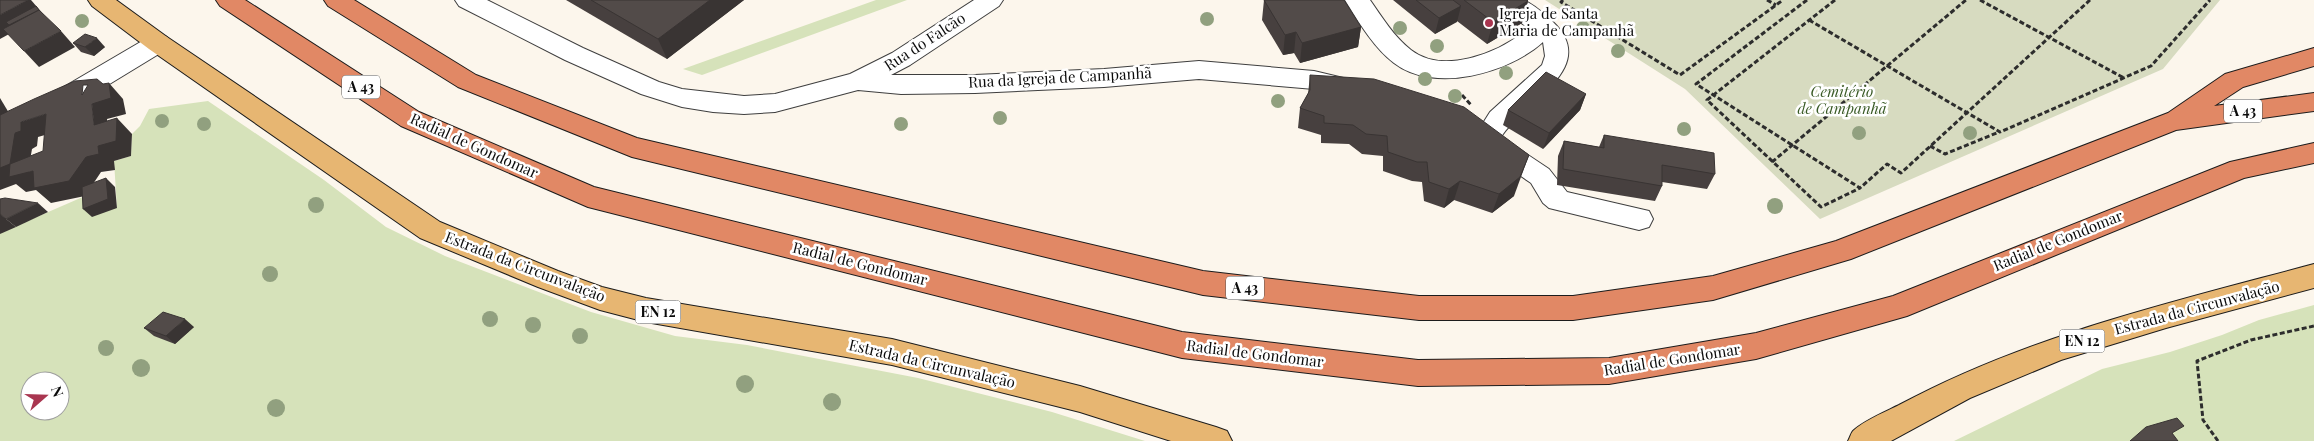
<svg xmlns="http://www.w3.org/2000/svg" width="2314" height="441" viewBox="0 0 2314 441" font-family="'Playfair Display',serif">
	<style>
		.green { fill: #d6e2ba; fill-rule: evenodd }
		.cemetery { fill: #d7dbc0 }
		.lines { fill: none; stroke-linecap: round; stroke-linejoin: round }
		.street-casing { stroke: #3e3e3e; stroke-width: 2 }
		.primary-casing { stroke: #1c1c1c; stroke-width: 2 }
		.highway-casing { stroke: #1c1c1c; stroke-width: 2 }
		.path { stroke: #2d2d2d; stroke-width: 3; stroke-dasharray: 5 2.5; stroke-linecap: butt }
		.street { fill: #fff; fill-rule: evenodd }
		.primary { fill: #e7b672; fill-rule: evenodd }
		.highway { fill: #e18865; fill-rule: evenodd }
		.tree { fill: #91a07f }
		.wall { fill: #47403f }
		.shaded-wall { fill: #393433 }
		.building { fill: #524b49; stroke: #393433; fill-rule: evenodd }
		.poi-dot { fill: #a93650; stroke: #fff; stroke-width: 2 }
		.labels { text-anchor: middle; stroke-width: 5; stroke-linejoin: round; paint-order: stroke }
		.shield { fill: #fff; stroke: #545454; stroke-width: 1 }
		.shield-label { font-size: 14px; font-weight: bold; fill: #0b0b0b }
		.poi-label { font-size: 15px; fill: #0b0b0b; stroke: #fff; text-anchor: start }
		.street-label { font-size: 15px; fill: #0b0b0b; stroke: #fff }
		.park-label { font-size: 15px; font-style: italic; fill: #395a25; stroke: #fff }
	</style>
	<rect width="100%" height="100%" fill="#fcf6ec"/>
	<g class="green">
		<path d="M876,0H907L702,75L683,69Z"/>
		<path d="M208,101L324,180L386,227L445,256L591,312L675,336L747,345L918,378L1052,412L1145,441H0V233L85,196L117,208L114,161L131,156L132,134L140,126L149,109ZM30,381H60V411H30Z"/>
		<path d="M2314,305V441H1954L2102,369L2170,352L2222,335L2259,320Z"/>
	</g>
	<path class="cemetery" d="M1545,0H2220L2163,69L1820,219L1685,89Z"/>
	<g class="lines">
		<defs>
			<g id="street">
				<path d="M455,0H487L583,48L659,82L682,89L744,96L775,94L850,74L892,53L974,0H1003L999,6L910,65L891,75H975L1104,69L1199,61L1314,71L1356,81L1360,87L1356,93L1347,96L1314,89L1199,79L1104,87L975,93L901,94L858,90L775,112L744,114L713,112L682,107L641,94L565,60L459,6Z"/>
				<path d="M1345,0H1370C1382,17 1394,37 1411,50C1443,75 1498,53 1525,31L1527,28L1524,25L1499,6L1495,0C1503,0 1514,0 1522,0C1532,2 1546,16 1553,22C1601,68 1523,102 1501,137L1549,169L1567,192L1649,211L1653,219L1649,227L1639,230L1549,208L1543,203L1531,183L1486,152L1484,148L1477,146L1473,139L1490,112L1542,65L1545,56L1543,42C1509,73 1434,94 1394,63C1374,48 1358,21 1345,0Z"/>
				<path d="M158,34L167,37L170,43L167,49L80,102L0,141V120L62,88L149,37Z"/>
			</g>
			<g id="primary">
				<path d="M88,0H116L167,37L440,222L558,271L602,287L646,298L892,339L1080,386L1216,427L1227,431L1232,441H1171L1080,412L892,365L646,322L600,310L538,287L420,238L149,49L92,6Z"/>
				<path d="M2314,264V288L2166,328L2061,360L1970,398L1891,441H1848C1850,438 1851,433 1853,431C1863,421 1887,411 1899,405C2029,335 2173,302 2314,264Z"/>
			</g>
			<g id="highway">
				<path d="M216,0H245L419,112L594,187L1182,332L1418,360L1609,358L1756,333L1893,296L2230,162L2314,143V163L2244,178L1907,316L1756,359L1609,384L1418,386L1182,358L588,207L401,126L220,6Z"/>
				<path d="M324,0H354L476,75L637,138L1203,271L1419,296H1573L1713,276L1836,241L2168,113L2225,74L2314,48V66L2243,87L2214,106L2314,93V111L2176,130L1851,259L1713,300L1573,320H1419L1203,295L632,157L458,87L328,6Z"/>
			</g>
		</defs>
		<use href="#street" class="street-casing"/>
		<use href="#primary" class="primary-casing"/>
		<use href="#highway" class="highway-casing"/>
		<g class="path">
			<path d="M1563,0L1561,2L1680,75L1783,0"/>
			<path d="M1767,0L1776,5"/>
			<path d="M1807,0L1696,84L1860,188L1887,164L1901,173L2090,0"/>
			<path d="M1835,0L1707,100L1821,207L1860,188"/>
			<path d="M1980,0L2124,78"/>
			<path d="M1809,20L2000,132L2151,66L2210,0"/>
			<path d="M1462,95L1471,105"/>
			<path d="M1930,146L1945,154L1999,132"/>
			<path d="M1772,162L1966,0"/>
			<path d="M2218,441L2203,420L2197,361L2251,340L2314,326"/>
		</g>
		<use href="#street" class="street"/>
		<use href="#primary" class="primary"/>
		<use href="#highway" class="highway"/>
	</g>
	<g class="tree">
		<circle cx="1207" cy="19" r="7"/>
		<circle cx="82" cy="21" r="7"/>
		<circle cx="1400" cy="28" r="7"/>
		<circle cx="1583" cy="28" r="7"/>
		<circle cx="1437" cy="46" r="7"/>
		<circle cx="1618" cy="51" r="7"/>
		<circle cx="1506" cy="73" r="7"/>
		<circle cx="1425" cy="79" r="7"/>
		<circle cx="1455" cy="96" r="7"/>
		<circle cx="1278" cy="101" r="7"/>
		<circle cx="1000" cy="118" r="7"/>
		<circle cx="162" cy="121" r="7"/>
		<circle cx="204" cy="124" r="7"/>
		<circle cx="901" cy="124" r="7"/>
		<circle cx="1684" cy="129" r="7"/>
		<circle cx="1859" cy="133" r="7"/>
		<circle cx="1970" cy="133" r="7"/>
		<circle cx="316" cy="205" r="8"/>
		<circle cx="1775" cy="206" r="8"/>
		<circle cx="270" cy="274" r="8"/>
		<circle cx="490" cy="319" r="8"/>
		<circle cx="533" cy="325" r="8"/>
		<circle cx="580" cy="336" r="8"/>
		<circle cx="106" cy="348" r="8"/>
		<circle cx="141" cy="368" r="9"/>
		<circle cx="745" cy="384" r="9"/>
		<circle cx="832" cy="402" r="9"/>
		<circle cx="276" cy="408" r="9"/>
	</g>
	<g class="wall">
		<path d="M566,0H744L667,59Z"/>
		<path d="M1264,0L1361,27L1358,47L1300,63L1294,53L1283,55L1262,20Z"/>
		<path d="M1393,0H1527L1528,1L1522,23L1487,44L1457,21L1435,34Z"/>
		<path d="M73,43L105,47L94,56L81,52Z"/>
		<path d="M1310,75L1514,196L1492,213L1454,200L1444,208L1424,201L1422,182L1412,181L1383,171V156L1362,154L1349,144L1321,143V135L1298,128L1300,108L1308,94Z"/>
		<path d="M1586,94L1580,110L1543,149L1503,125L1508,110Z"/>
		<path d="M1604,135L1715,174L1707,189L1662,182V186L1655,201L1557,185L1558,156L1564,141L1599,147Z"/>
		<path d="M194,327L175,344L154,336L144,328Z"/>
	</g>
	<g class="shaded-wall">
		<path d="M28,0H31L44,15L0,39V15Z"/>
		<path d="M710,0H744L667,59L658,39Z"/>
		<path d="M1528,1L1522,23L1487,44L1493,22Z"/>
		<path d="M1461,6L1457,22L1435,34L1439,18Z"/>
		<path d="M1361,27L1358,47L1300,63L1302,43Z"/>
		<path d="M61,31L75,47L39,67L24,51Z"/>
		<path d="M1296,32L1294,53L1283,55L1285,35Z"/>
		<path d="M97,38L105,47L94,56L85,47Z"/>
		<path d="M109,83L123,99L126,114L107,119L109,140L94,125L92,104Z"/>
		<path d="M1586,94L1580,110L1543,149L1549,133Z"/>
		<path d="M0,98L9,113L0,118Z"/>
		<path d="M46,114L62,130L38,137L37,146L32,149L28,172L86,157L98,146L117,118L132,134L131,156L114,161L115,170L101,172L85,196L51,203L36,190L26,192L16,184L0,190V168L15,133L21,122Z"/>
		<path d="M1529,155L1514,196L1492,213L1499,194Z"/>
		<path d="M106,178L115,187L117,208L92,217L83,209Z"/>
		<path d="M1460,181L1454,200L1444,208L1449,189Z"/>
		<path d="M38,203L48,212L16,227L6,219Z"/>
		<path d="M0,214L16,227L0,234Z"/>
		<path d="M185,319L194,327L175,344L166,336Z"/>
	</g>
	<g class="building">
		<path d="M0,0H28L0,15Z"/>
		<path d="M591,0H710L658,39Z"/>
		<path d="M1264,0H1344L1361,27L1302,43L1296,32L1285,35Z"/>
		<path d="M1416,0H1453L1461,6L1439,18Z"/>
		<path d="M1464,0H1527L1528,1L1493,22Z"/>
		<path d="M36,6L39,10L9,25L6,22Z"/>
		<path d="M39,10L61,31L24,51L3,29Z"/>
		<path d="M85,34L97,38L85,47L73,43Z"/>
		<path d="M1546,72L1586,94L1549,133L1508,110Z"/>
		<path d="M1310,75L1374,79L1464,107L1529,155L1520,177L1499,194L1460,181L1449,189L1429,182L1427,162H1417L1388,152L1387,136L1366,134L1353,125L1324,123V116L1300,108L1310,90Z"/>
		<path d="M97,79L103,84L109,83L111,98L92,104L94,125L117,118L116,141L98,146L99,154L86,157L69,181L34,188L33,171L9,177L10,164L0,168V115L34,99L75,81ZM83,85H88L82,95ZM46,114L43,151L10,164L15,133L21,131V122Z"/>
		<path d="M1604,135L1714,153L1715,174L1662,165V186L1563,169L1564,141L1604,148Z"/>
		<path d="M106,178L108,199L83,209L82,187Z"/>
		<path d="M5,198L38,203L6,219L0,214V199Z"/>
		<path d="M163,312L185,319L166,336L144,328Z"/>
		<path d="M2177,418L2184,426L2172,433L2178,441H2130L2146,427Z"/>
	</g>
	<circle class="poi-dot" cx="1489" cy="23" r="5"/>
	<g class="labels">
		<g class="shield">
			<rect x="342" y="75.5" width="38" height="23" rx="4"/>
			<rect x="2224" y="99.5" width="38" height="23" rx="4"/>
			<rect x="1226" y="276.5" width="38" height="23" rx="4"/>
			<rect x="635.5" y="300.5" width="45" height="23" rx="4"/>
			<rect x="2059.5" y="329.5" width="45" height="23" rx="4"/>
		</g>
		<g class="shield-label">
			<text x="361" y="92">A 43</text>
			<text x="2243" y="116">A 43</text>
			<text x="1245" y="293">A 43</text>
			<text x="658" y="317">EN 12</text>
			<text x="2082" y="346">EN 12</text>
		</g>
		<g class="poi-label">
			<text x="1499" y="19">Igreja de Santa<tspan x="1499" dy="17">Maria de Campanhã</tspan></text>
		</g>
		<g class="street-label">
			<text transform="translate(925 42) rotate(-33)" y="5">Rua do Falcão</text>
			<text transform="translate(1060 78) rotate(-3)" y="5">Rua da Igreja de Campanhã</text>
			<text transform="translate(474 146) rotate(24)" y="5">Radial de Gondomar</text>
			<text transform="translate(2058 241) rotate(-22)" y="5">Radial de Gondomar</text>
			<text transform="translate(860 264) rotate(14)" y="5">Radial de Gondomar</text>
			<text transform="translate(525 267) rotate(21)" y="5">Estrada da Circunvalação</text>
			<text transform="translate(2197 308) rotate(-15)" y="5">Estrada da Circunvalação</text>
			<text transform="translate(1255 354) rotate(7)" y="5">Radial de Gondomar</text>
			<text transform="translate(1672 360) rotate(-9)" y="5">Radial de Gondomar</text>
			<text transform="translate(932 364) rotate(13)" y="5">Estrada da Circunvalação</text>
		</g>
		<g class="park-label">
			<text x="1842" y="97">Cemitério<tspan x="1842" dy="17">de Campanhã</tspan></text>
		</g>
	</g>
	<g transform="translate(45 396) rotate(70)"><circle r="24" fill="#ffffff" stroke="#9d9d9d"/>
	<path d="M0-4L9 19L0 12L-9 19Z" fill="#a93650"/>
	<text y="-8" font-size="14" font-weight="bold" text-anchor="middle" fill="#0b0b0b">N</text>
	</g>
</svg>
